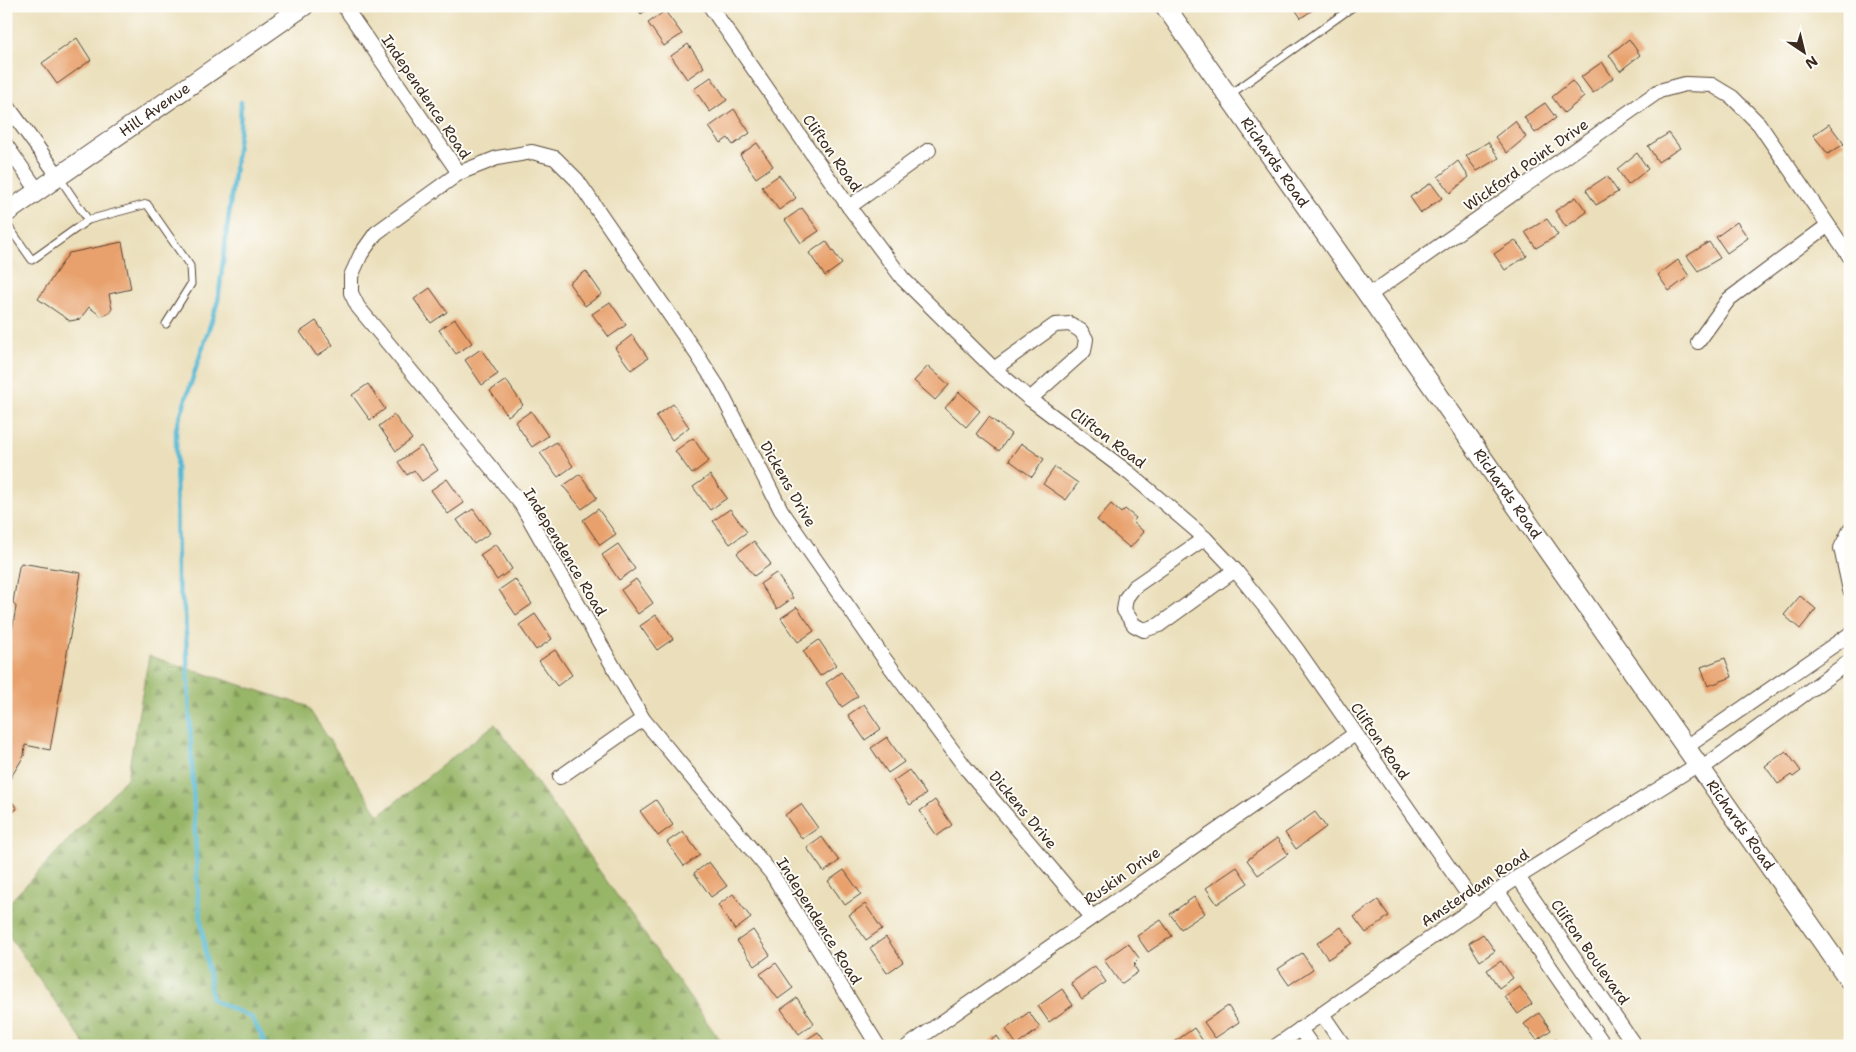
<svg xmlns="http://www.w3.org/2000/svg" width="1856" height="1052" viewBox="0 0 1856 1052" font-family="'Shantell Sans',sans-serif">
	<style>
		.forest { fill: url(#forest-firs); stroke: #6a7043 }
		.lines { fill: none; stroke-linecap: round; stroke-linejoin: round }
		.stream { stroke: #56b9d5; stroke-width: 4.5 }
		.building { fill: #e8a06c }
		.lane-casing { stroke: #554536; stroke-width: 9 }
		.street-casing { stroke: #554536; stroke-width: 16 }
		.secondary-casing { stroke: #554536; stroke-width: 21 }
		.lane { stroke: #fff; stroke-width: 7 }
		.street { stroke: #fff; stroke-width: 14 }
		.secondary { stroke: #fff; stroke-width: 19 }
		.labels { text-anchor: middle; stroke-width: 4; stroke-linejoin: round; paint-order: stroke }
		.street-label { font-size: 15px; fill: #3b2a1e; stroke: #fdfcf7 }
	</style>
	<defs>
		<pattern id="forest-firs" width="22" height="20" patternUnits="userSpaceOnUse" patternTransform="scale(1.25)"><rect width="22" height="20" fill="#98b668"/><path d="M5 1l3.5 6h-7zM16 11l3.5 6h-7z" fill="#7d9455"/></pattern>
	</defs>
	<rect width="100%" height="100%" fill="#fdfcf7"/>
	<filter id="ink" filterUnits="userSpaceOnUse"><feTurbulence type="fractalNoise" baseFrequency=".02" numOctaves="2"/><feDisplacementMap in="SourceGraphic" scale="10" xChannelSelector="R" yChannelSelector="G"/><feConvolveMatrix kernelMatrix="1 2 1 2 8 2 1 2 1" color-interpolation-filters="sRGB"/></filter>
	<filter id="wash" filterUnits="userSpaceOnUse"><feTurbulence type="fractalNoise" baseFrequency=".0096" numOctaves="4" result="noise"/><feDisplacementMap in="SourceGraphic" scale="20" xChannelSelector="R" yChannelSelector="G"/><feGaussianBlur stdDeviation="1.12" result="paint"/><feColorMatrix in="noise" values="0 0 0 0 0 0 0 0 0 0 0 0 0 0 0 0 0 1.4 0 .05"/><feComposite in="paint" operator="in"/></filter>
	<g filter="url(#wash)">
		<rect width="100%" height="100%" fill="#ebdfbb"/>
		<path class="forest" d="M149,656L307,706L379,815L495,724L724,1046H86L6,931V906L127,778Z"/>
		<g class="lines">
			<g class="stream">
				<path d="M246,7V6"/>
				<path d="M241,102L240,127L218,301L176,429L177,579L185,613L198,897L212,1000L251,1017L267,1046"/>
			</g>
		</g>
		<g id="blocks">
			<g class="building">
				<path d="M636,6H652L641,14Z"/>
				<path d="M1293,6H1318L1301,18Z"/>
				<path d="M665,11L682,34L664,46L648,23Z"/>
				<path d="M77,38L91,60L57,84L42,63Z"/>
				<path d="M1629,39L1640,55L1620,71L1609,55Z"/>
				<path d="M688,44L704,67L687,79L671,56Z"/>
				<path d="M1602,62L1613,78L1593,93L1581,77Z"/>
				<path d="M711,77L727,100L710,112L694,89Z"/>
				<path d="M1572,81L1584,97L1564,113L1552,97Z"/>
				<path d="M1545,103L1556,118L1535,133L1524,117Z"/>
				<path d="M734,109L750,133L733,145L728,138L721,143L709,127Z"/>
				<path d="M1515,121L1526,137L1507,153L1495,137Z"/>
				<path d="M1829,124L1844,144L1828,154L1813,135Z"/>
				<path d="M1669,133L1680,148L1658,162L1648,146Z"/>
				<path d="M1488,142L1499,158L1477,171L1466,156Z"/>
				<path d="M757,143L773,166L756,178L740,155Z"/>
				<path d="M1637,153L1648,169L1628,185L1617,169Z"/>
				<path d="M1458,161L1469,177L1450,193L1438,177Z"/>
				<path d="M779,175L796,198L779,210L762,187Z"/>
				<path d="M1607,176L1618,192L1596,205L1586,190Z"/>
				<path d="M1431,183L1442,198L1421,213L1410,197Z"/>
				<path d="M1576,197L1587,212L1566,227L1555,211Z"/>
				<path d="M802,208L819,231L801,243L785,220Z"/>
				<path d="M1547,219L1558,235L1536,248L1525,232Z"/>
				<path d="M1737,222L1748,238L1727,253L1716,237Z"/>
				<path d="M1515,240L1527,256L1505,270L1494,254Z"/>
				<path d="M826,241L842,264L825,276L809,253Z"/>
				<path d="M122,242L131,289L109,294L112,309L108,314L101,316L89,307L80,319L70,321L38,299L69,253Z"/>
				<path d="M1709,242L1720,258L1698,271L1687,256Z"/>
				<path d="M1678,260L1689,276L1669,291L1658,275Z"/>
				<path d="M586,271L602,294L585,306L569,283Z"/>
				<path d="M430,288L447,312L431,323L414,299Z"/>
				<path d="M610,302L626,325L609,337L592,314Z"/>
				<path d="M455,319L472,343L456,354L439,330Z"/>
				<path d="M316,321L333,345L317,356L300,332Z"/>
				<path d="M632,335L648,358L631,370L615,348Z"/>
				<path d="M481,349L498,374L482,385L465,360Z"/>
				<path d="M928,366L949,385L935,400L914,381Z"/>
				<path d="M506,380L523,405L508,416L490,391Z"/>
				<path d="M368,384L385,409L370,420L352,395Z"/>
				<path d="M959,392L980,411L966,427L945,408Z"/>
				<path d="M673,404L689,427L672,440L656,416Z"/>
				<path d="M531,411L548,436L532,447L515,422Z"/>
				<path d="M394,415L412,439L396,451L379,426Z"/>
				<path d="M989,417L1011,434L999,451L976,434Z"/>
				<path d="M693,438L709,461L692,474L675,451Z"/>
				<path d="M556,442L573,466L558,477L540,453Z"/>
				<path d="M1021,443L1044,459L1032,477L1009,460Z"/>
				<path d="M421,446L438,470L422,481L414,470L407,475L398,462Z"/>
				<path d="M1055,467L1078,483L1066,500L1043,484Z"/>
				<path d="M580,474L597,498L582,509L563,486Z"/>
				<path d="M710,475L727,498L710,510L693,487Z"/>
				<path d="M447,479L464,503L448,514L431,490Z"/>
				<path d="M1111,504L1121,513L1125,509L1136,518L1133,522L1144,532L1130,548L1097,520Z"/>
				<path d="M473,509L490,533L474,544L457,520Z"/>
				<path d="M598,509L616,534L600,545L583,520Z"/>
				<path d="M730,509L747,532L730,544L713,521Z"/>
				<path d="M754,541L771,564L754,576L737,553Z"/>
				<path d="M496,544L512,569L497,580L480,555Z"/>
				<path d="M618,544L635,569L619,580L602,555Z"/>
				<path d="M21,563L81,573L50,750L25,745L24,756L6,785V667L16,607L13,602L19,567Z"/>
				<path d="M776,573L793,598L777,609L760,584Z"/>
				<path d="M515,579L532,604L516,615L499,590Z"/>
				<path d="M636,579L653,603L638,614L621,590Z"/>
				<path d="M1800,596L1816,609L1800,629L1784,615Z"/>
				<path d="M797,607L814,631L798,642L781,618Z"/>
				<path d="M535,614L552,639L536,650L519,625Z"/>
				<path d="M656,615L673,639L657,650L640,626Z"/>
				<path d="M819,640L836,665L820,676L803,651Z"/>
				<path d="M555,650L572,675L557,686L539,661Z"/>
				<path d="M1725,658L1732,677L1708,686L1701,667Z"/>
				<path d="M841,672L858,696L842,707L826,683Z"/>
				<path d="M864,704L881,729L865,740L848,715Z"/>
				<path d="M887,737L904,762L888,773L871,748Z"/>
				<path d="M1786,751L1801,771L1793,777L1791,775L1778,784L1765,766Z"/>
				<path d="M909,770L926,794L910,805L893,781Z"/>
				<path d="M6,793L17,809L6,817Z"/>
				<path d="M656,800L673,825L658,836L640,811Z"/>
				<path d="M935,800L952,825L937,836L920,811Z"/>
				<path d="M801,804L818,828L802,839L785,815Z"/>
				<path d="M1315,812L1326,827L1296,849L1285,833Z"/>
				<path d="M683,831L700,855L684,866L667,842Z"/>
				<path d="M822,837L839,861L824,872L807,848Z"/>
				<path d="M1277,838L1288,854L1258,875L1247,860Z"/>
				<path d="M709,862L727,886L711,897L694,873Z"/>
				<path d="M1237,867L1248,883L1217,904L1206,888Z"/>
				<path d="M844,870L861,894L845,905L828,881Z"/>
				<path d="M733,894L751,918L735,930L718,905Z"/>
				<path d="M1194,897L1205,913L1181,929L1170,914Z"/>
				<path d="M1378,900L1389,916L1366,933L1354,917Z"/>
				<path d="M865,904L882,929L866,940L849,915Z"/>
				<path d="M1161,920L1172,936L1148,952L1137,936Z"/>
				<path d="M1341,927L1352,943L1328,959L1317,943Z"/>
				<path d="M753,930L770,955L755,966L737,941Z"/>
				<path d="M1483,934L1495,951L1480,961L1469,943Z"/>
				<path d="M886,937L903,962L887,973L870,948Z"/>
				<path d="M1128,943L1139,958L1134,963L1136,965L1134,966L1138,972L1121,984L1104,960Z"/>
				<path d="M1302,953L1313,969L1289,985L1278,969Z"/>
				<path d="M1501,961L1513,978L1499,988L1487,970Z"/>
				<path d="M776,963L793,988L778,999L760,974Z"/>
				<path d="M1095,966L1106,982L1082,999L1071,983Z"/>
				<path d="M1520,987L1532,1004L1518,1014L1505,997Z"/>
				<path d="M1062,989L1073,1005L1049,1022L1038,1006Z"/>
				<path d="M797,998L814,1023L799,1034L781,1009Z"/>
				<path d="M1228,1006L1239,1022L1215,1038L1204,1022Z"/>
				<path d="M1029,1012L1040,1028L1017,1045L1006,1029Z"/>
				<path d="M1539,1013L1551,1030L1537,1040L1524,1024Z"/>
				<path d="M1194,1028L1205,1044L1203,1046H1169Z"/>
				<path d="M818,1032L828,1046H805L803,1042Z"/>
				<path d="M997,1036L1004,1046H982Z"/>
				<path d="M1556,1039L1561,1046H1547Z"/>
			</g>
		</g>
	</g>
	<g filter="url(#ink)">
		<use href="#blocks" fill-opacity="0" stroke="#554536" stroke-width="1"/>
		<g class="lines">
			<defs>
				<g id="lane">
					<path d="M1228,96L1354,6"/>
					<path d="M88,220L147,204L190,266L191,284L166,324"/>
					<path d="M6,223L32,260L88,220L59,177"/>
				</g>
				<g id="street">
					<path d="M344,6L459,173"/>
					<path d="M710,6L849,207L903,279L994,369L1030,399L1129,473L1205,538L1235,570L1269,612L1298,651L1476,906"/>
					<path d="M6,104L59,177"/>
					<path d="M6,145L38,191"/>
					<path d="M849,207L929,150"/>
					<path d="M1368,296L1659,91L1685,84L1712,85L1732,97L1759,124L1850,257"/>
					<path d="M1698,342L1729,299L1827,226"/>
					<path d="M994,369L1055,325L1070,324L1081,331L1086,339L1084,351L1030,399"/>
					<path d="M1850,530L1841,548L1850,590"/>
					<path d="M1205,538L1134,587L1126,598L1124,610L1134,625L1144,630L1159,625L1235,570"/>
					<path d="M1685,748L1850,634"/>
					<path d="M1701,769L1850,661"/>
					<path d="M560,777L643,719"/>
					<path d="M1518,877L1635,1046"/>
					<path d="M1498,892L1605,1046"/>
					<path d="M1322,1014L1344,1046"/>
					<path d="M1300,1029L1312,1046"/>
					<path d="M878,1046L772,874L643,719L521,504L358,307L351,293V276L361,254L376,233L459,173L497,158L532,152L555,158L577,180L696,353L718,387L781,510L883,657L965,767L1092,917"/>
					<path d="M908,1046L1355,734"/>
					<path d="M1276,1046L1518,877L1697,765"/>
				</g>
				<g id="secondary">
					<path id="s1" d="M1165,6L1850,981"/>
					<path id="s2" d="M6,213L304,6"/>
				</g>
			</defs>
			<use href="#lane" class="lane-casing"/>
			<use href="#street" class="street-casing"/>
			<use href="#secondary" class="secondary-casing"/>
			<use href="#lane" class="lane"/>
			<use href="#street" class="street"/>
			<use href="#secondary" class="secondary"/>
		</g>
	</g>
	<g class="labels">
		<g class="street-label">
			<text transform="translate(426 97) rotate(56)" y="5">Independence Road</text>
			<text dy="5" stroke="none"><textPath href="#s2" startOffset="181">Hill Avenue</textPath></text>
			<text transform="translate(832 153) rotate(55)" y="5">Clifton Road</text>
			<text dy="5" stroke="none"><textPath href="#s1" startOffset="191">Richards Road</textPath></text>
			<text transform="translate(1526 165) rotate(-35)" y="5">Wickford Point Drive</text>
			<text transform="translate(1108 438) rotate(37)" y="5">Clifton Road</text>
			<text transform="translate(788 484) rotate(60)" y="5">Dickens Drive</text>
			<text dy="5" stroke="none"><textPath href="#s1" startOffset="596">Richards Road</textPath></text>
			<text transform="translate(565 552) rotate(59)" y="5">Independence Road</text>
			<text transform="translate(1380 741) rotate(55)" y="5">Clifton Road</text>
			<text transform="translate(1023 810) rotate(50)" y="5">Dickens Drive</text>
			<text dy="5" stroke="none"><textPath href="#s1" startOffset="1001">Richards Road</textPath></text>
			<text transform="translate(1122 876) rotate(-35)" y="5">Ruskin Drive</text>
			<text transform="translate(1475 888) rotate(-34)" y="5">Amsterdam Road</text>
			<text transform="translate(819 921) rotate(58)" y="5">Independence Road</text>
			<text transform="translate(1590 952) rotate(55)" y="5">Clifton Boulevard</text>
		</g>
	</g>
	<rect width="1856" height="1052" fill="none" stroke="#fdfcf7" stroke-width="25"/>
	<g transform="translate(1804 52) rotate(145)" stroke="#fdfcf7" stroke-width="4" paint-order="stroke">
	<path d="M0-4L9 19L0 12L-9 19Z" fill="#3b2a1e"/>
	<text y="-8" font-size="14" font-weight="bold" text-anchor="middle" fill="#3b2a1e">N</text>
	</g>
</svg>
